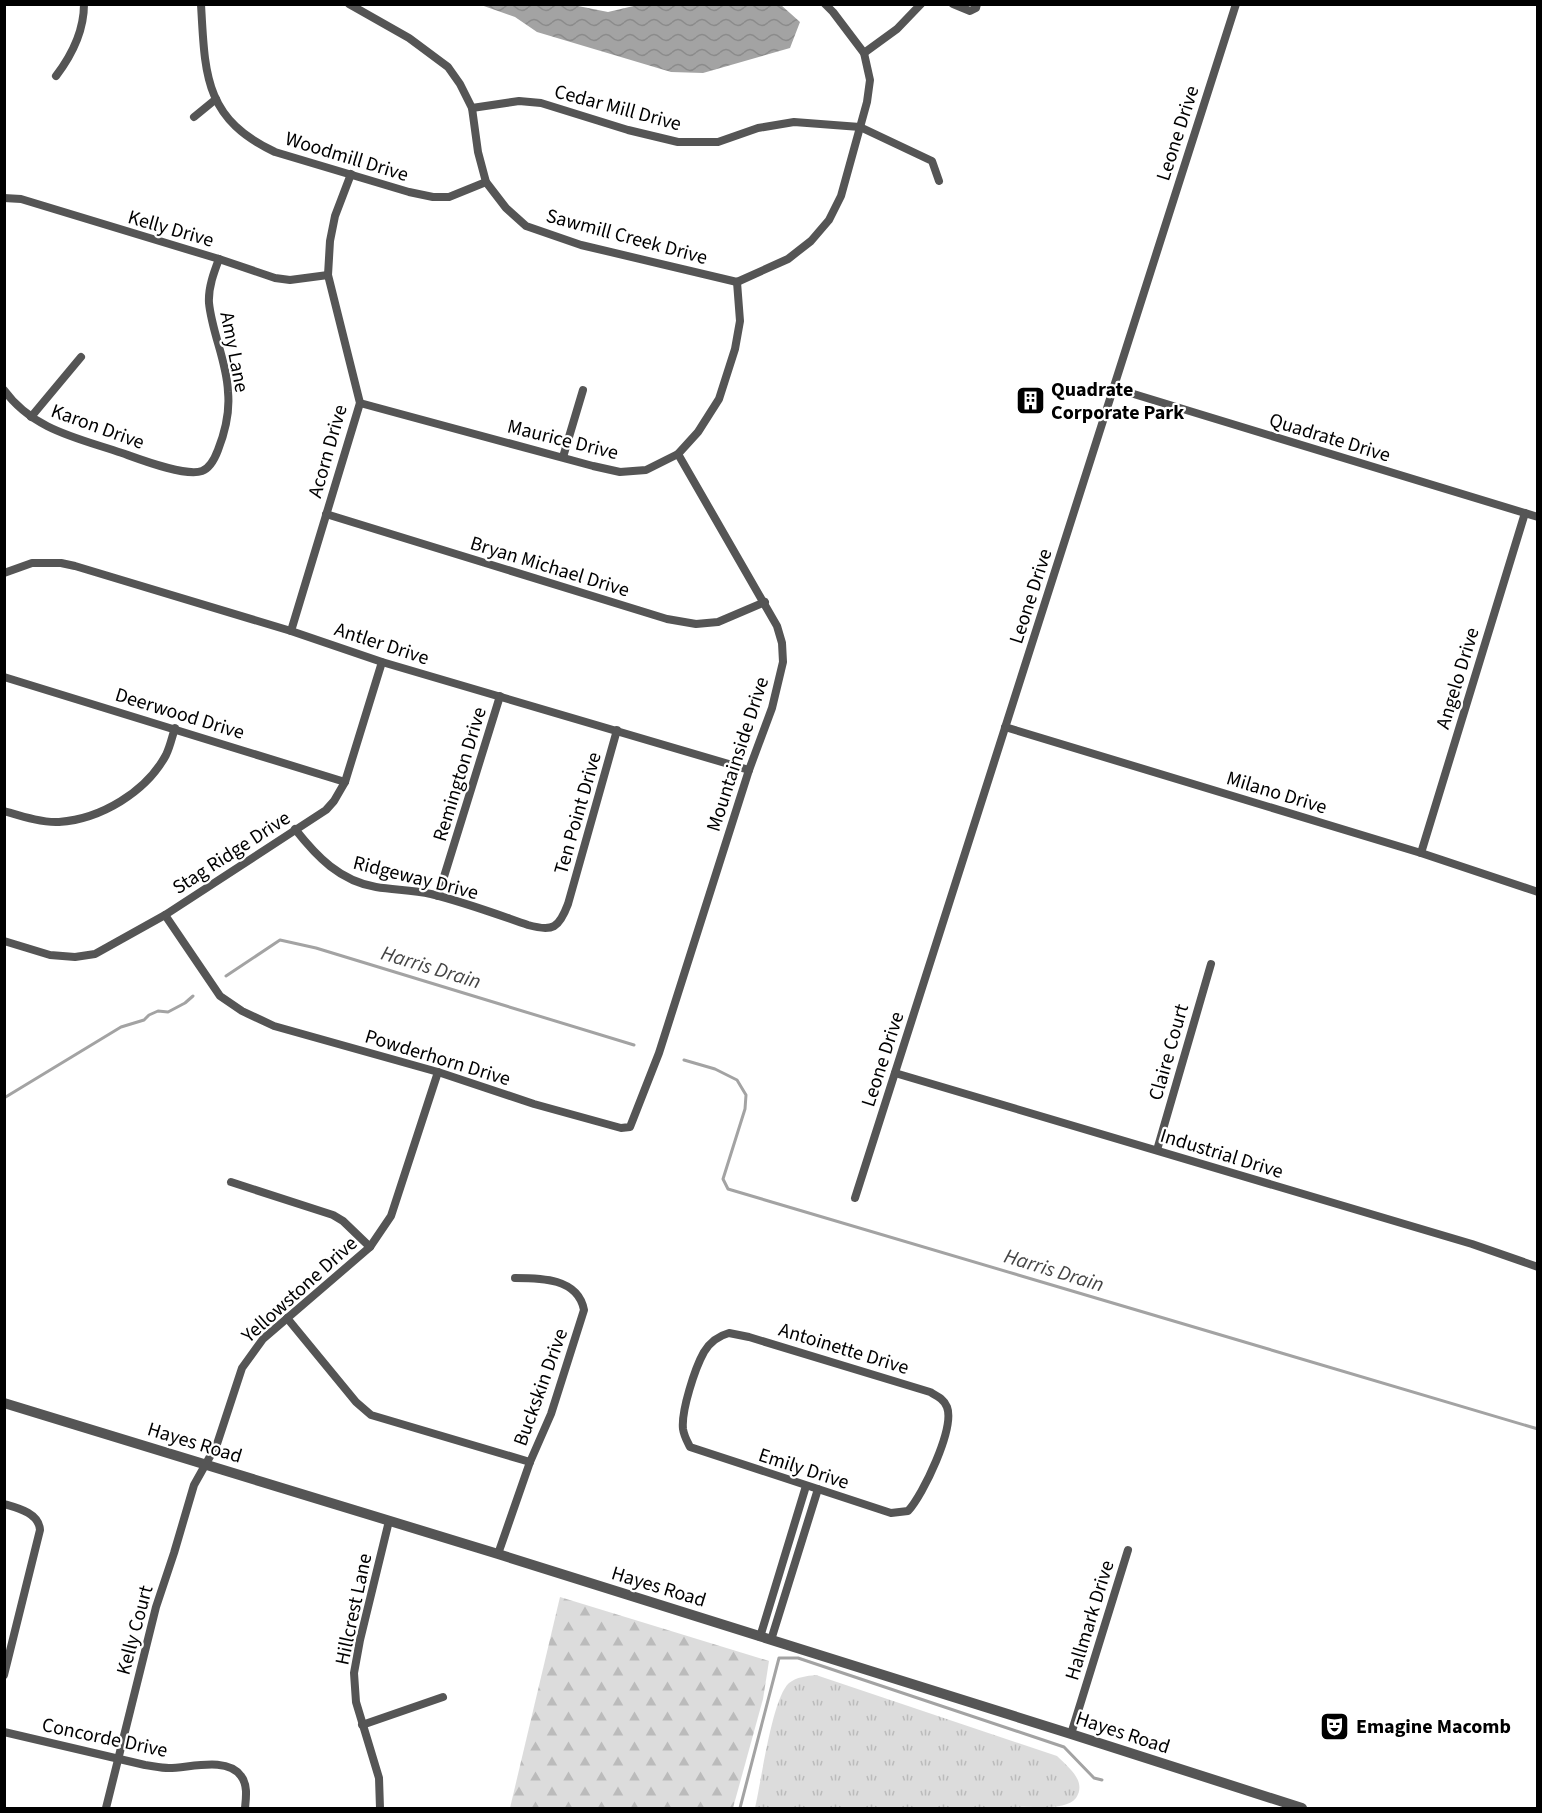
<svg xmlns="http://www.w3.org/2000/svg" width="1542" height="1813" viewBox="0 0 1542 1813" font-family="'Source Sans 3',sans-serif">
	<style>
		.grass { fill: url(#grass-tufts) }
		.forest { fill: url(#forest-firs) }
		.water { fill: url(#water-waves) }
		.lines { fill: none; stroke-linecap: round; stroke-linejoin: round }
		.stream { stroke: #a3a3a3; stroke-width: 3 }
		.minor { stroke: #555; stroke-width: 8 }
		.tertiary { stroke: #555; stroke-width: 10 }
		.labels { text-anchor: middle; stroke-width: 4.5; stroke-linejoin: round; paint-order: stroke }
		.street-label { font-size: 20px; fill: #000; stroke: #fff }
		.poi-label { font-size: 20px; font-weight: bold; fill: #000; stroke: #fff; text-anchor: start }
		.water-label { font-size: 21px; font-style: italic; fill: #444; stroke: #fff }
	</style>
	<defs>
		<pattern id="grass-tufts" width="24" height="20" patternUnits="userSpaceOnUse" patternTransform="scale(1.5)"><rect width="24" height="20" fill="#dcdcdc"/><path d="M3 7l-1-3M5 7V3M7 7l1-3M15 17l-1-3M17 17v-4M19 17l1-3" fill="none" stroke="#bbb"/></pattern>
		<pattern id="forest-firs" width="22" height="20" patternUnits="userSpaceOnUse" patternTransform="scale(1.5)"><rect width="22" height="20" fill="#dcdcdc"/><path d="M5 1l3.5 6h-7zM16 11l3.5 6h-7z" fill="#bbb"/></pattern>
		<pattern id="water-waves" width="16" height="10" patternUnits="userSpaceOnUse" patternTransform="scale(1.5)"><rect width="16" height="10" fill="#a3a3a3"/><path d="M0 5q4-4 8 0t8 0" fill="none" stroke="#8b8b8b"/></pattern>
	</defs>
	<rect width="100%" height="100%" fill="#fff"/>
	<path class="grass" d="M816,1675L1057,1756C1069,1768 1087,1781 1076,1798C1064,1813 1028,1804 1009,1808H755C761,1783 772,1698 789,1683C797,1677 806,1676 816,1675Z"/>
	<path class="forest" d="M560,1597L769,1661L763,1699L733,1808H510Z"/>
	<path class="water" d="M642,4L781,5L800,22L790,48L703,73L671,72L537,32L515,17L481,5H573L608,12Z"/>
	<g class="lines">
		<g class="stream">
			<path d="M226,976L280,940L316,948L634,1045"/>
			<path d="M684,1060L715,1069L737,1080L746,1095L745,1109L723,1179L728,1189L1538,1429"/>
			<path d="M4,1098L121,1027L144,1020L149,1015L158,1011L168,1012L185,1003L193,996"/>
			<path d="M740,1808L779,1658H798L1064,1747L1094,1778L1102,1780"/>
		</g>
		<g class="minor">
			<path d="M201,4C205,74 204,119 275,152L409,192L433,197H449L486,182"/>
			<path d="M349,4L409,38L448,67L460,84L472,108L478,152L486,182L506,208L526,226L581,245L737,282L788,259L811,241L829,220L841,196L867,102L870,80L864,53L833,12L825,4"/>
			<path d="M953,4L970,11L976,8L977,4"/>
			<path d="M864,53L897,29L921,4"/>
			<path d="M56,76C72,55 84,32 84,4"/>
			<path d="M472,108L519,101L541,103L628,130L678,142H718L758,128L794,122L860,127L932,161L939,181"/>
			<path d="M194,117L216,99"/>
			<path d="M4,198L21,199L219,259L275,278L290,280L328,275"/>
			<path d="M1114,388L1538,517"/>
			<path d="M4,390C33,430 78,438 122,453C139,459 185,477 202,471C210,468 215,458 218,450C225,432 230,412 228,392C227,362 212,333 209,303C208,288 214,272 219,259"/>
			<path d="M360,403L593,466L620,472L646,470L678,454L698,432L719,399L735,349L740,321L737,282"/>
			<path d="M31,417L81,357"/>
			<path d="M563,457L583,390"/>
			<path d="M326,514L667,619L696,624L718,622L765,602"/>
			<path d="M4,573L32,563H61L75,566L291,631L382,662L749,770"/>
			<path d="M291,631L360,403L328,275L330,241L335,216L351,174"/>
			<path d="M4,677L345,782"/>
			<path d="M1005,727L1421,853L1538,892"/>
			<path d="M4,811C21,816 42,823 59,822C101,819 146,792 166,755C170,747 172,737 175,728"/>
			<path d="M295,829C317,857 340,881 376,887C394,890 412,890 431,894C464,902 496,914 528,925C553,932 559,928 568,904L617,730"/>
			<path d="M1421,853L1525,513"/>
			<path d="M438,896L500,696"/>
			<path d="M165,915L220,996L242,1011L274,1026L438,1072L534,1104L621,1128L630,1127L659,1053L749,770L772,708L783,662L782,643L777,626L678,454"/>
			<path d="M4,941L50,955L75,957L95,954L165,915L326,810L334,801L345,782L382,662"/>
			<path d="M895,1073L1472,1244L1538,1267"/>
			<path d="M1157,1150L1211,964"/>
			<path d="M231,1182L333,1215L343,1221L370,1247"/>
			<path d="M855,1198L1236,4"/>
			<path d="M287,1318L356,1402L371,1415L530,1462"/>
			<path d="M729,1333L749,1337L930,1392C937,1396 944,1399 947,1407C955,1428 923,1495 908,1511L891,1513L690,1447C687,1441 684,1436 683,1429C681,1411 695,1368 704,1352C710,1342 718,1336 729,1333Z"/>
			<path d="M4,1504C18,1508 39,1513 40,1530L4,1675"/>
			<path d="M498,1554L530,1462L551,1414L584,1310C578,1278 541,1278 515,1278"/>
			<path d="M760,1637L806,1486"/>
			<path d="M771,1640L818,1489"/>
			<path d="M362,1725L443,1697"/>
			<path d="M4,1732L145,1765C153,1766 161,1768 169,1768C189,1768 227,1756 241,1776C248,1785 246,1798 245,1808"/>
			<path d="M1071,1734L1128,1550"/>
			<path d="M106,1808L156,1607L174,1553L194,1485L217,1444L242,1368L263,1339L370,1247L391,1216L438,1072"/>
			<path d="M380,1808L379,1778L356,1702L354,1673L360,1640L389,1521"/>
		</g>
		<path class="tertiary" d="M4,1403L498,1554L1071,1734L1302,1808"/>
	</g>
	<defs>
		<symbol id="building-square" viewBox="-11 -11 22 22"><rect x="-9" y="-9" width="18" height="18" rx="4" fill="#000" stroke="#fff"/><path d="M-4-6H4V6H1V3H-1V6H-4ZM-2.5-4.3h1.7v1.8h-1.7ZM.8-4.3h1.7v1.8H.8ZM-2.5-1h1.7V.8h-1.7ZM.8-1h1.7V.8H.8Z" fill="#fff"/></symbol>
		<symbol id="theatre-square" viewBox="-11 -11 22 22"><rect x="-9" y="-9" width="18" height="18" rx="4" fill="#000" stroke="#fff"/><path d="M-5-5.5Q0-4 5-5.5V0Q5 5 0 6Q-5 5-5 0ZM-3.3-2.5H-1v1.5H-3.3ZM1-2.5H3.3v1.5H1ZM-2.8 1Q0 5.5 2.8 1Z" fill="#fff"/></symbol>
	</defs>
	<g fill-rule="evenodd">
		<use href="#building-square" x="1014" y="384" width="33" height="33"/>
		<use href="#theatre-square" x="1318" y="1710" width="33" height="33"/>
	</g>
	<g class="labels">
		<g class="street-label">
			<text transform="translate(618 107) rotate(15)" y="7">Cedar Mill Drive</text>
			<text transform="translate(1177 133) rotate(-72)" y="7">Leone Drive</text>
			<text transform="translate(347 156) rotate(17)" y="7">Woodmill Drive</text>
			<text transform="translate(171 228) rotate(16)" y="7">Kelly Drive</text>
			<text transform="translate(627 236) rotate(15)" y="7">Sawmill Creek Drive</text>
			<text transform="translate(235 352) rotate(79)" y="7">Amy Lane</text>
			<text transform="translate(98 426) rotate(20)" y="7">Karon Drive</text>
			<text transform="translate(1330 437) rotate(17)" y="7">Quadrate Drive</text>
			<text transform="translate(563 439) rotate(14)" y="7">Maurice Drive</text>
			<text transform="translate(327 451) rotate(-74)" y="7">Acorn Drive</text>
			<text transform="translate(550 566) rotate(17)" y="7">Bryan Michael Drive</text>
			<text transform="translate(1030 596) rotate(-72)" y="7">Leone Drive</text>
			<text transform="translate(382 643) rotate(18)" y="7">Antler Drive</text>
			<text transform="translate(1457 678) rotate(-73)" y="7">Angelo Drive</text>
			<text transform="translate(180 713) rotate(17)" y="7">Deerwood Drive</text>
			<text transform="translate(737 754) rotate(-72)" y="7">Mountainside Drive</text>
			<text transform="translate(459 774) rotate(-73)" y="7">Remington Drive</text>
			<text transform="translate(1277 792) rotate(17)" y="7">Milano Drive</text>
			<text transform="translate(577 813) rotate(-74)" y="7">Ten Point Drive</text>
			<text transform="translate(231 852) rotate(-33)" y="7">Stag Ridge Drive</text>
			<text transform="translate(416 877) rotate(14)" y="7">Ridgeway Drive</text>
			<text transform="translate(1168 1052) rotate(-74)" y="7">Claire Court</text>
			<text transform="translate(438 1057) rotate(17)" y="7">Powderhorn Drive</text>
			<text transform="translate(882 1059) rotate(-72)" y="7">Leone Drive</text>
			<text transform="translate(1222 1153) rotate(17)" y="7">Industrial Drive</text>
			<text transform="translate(299 1289) rotate(-42)" y="7">Yellowstone Drive</text>
			<text transform="translate(844 1348) rotate(17)" y="7">Antoinette Drive</text>
			<text transform="translate(540 1387) rotate(-70)" y="7">Buckskin Drive</text>
			<text transform="translate(195 1442) rotate(17)" y="7">Hayes Road</text>
			<text transform="translate(804 1468) rotate(18)" y="7">Emily Drive</text>
			<text transform="translate(659 1586) rotate(17)" y="7">Hayes Road</text>
			<text transform="translate(353 1609) rotate(-78)" y="7">Hillcrest Lane</text>
			<text transform="translate(1089 1620) rotate(-73)" y="7">Hallmark Drive</text>
			<text transform="translate(134 1630) rotate(-75)" y="7">Kelly Court</text>
			<text transform="translate(1123 1732) rotate(18)" y="7">Hayes Road</text>
			<text transform="translate(105 1737) rotate(12)" y="7">Concorde Drive</text>
		</g>
		<g class="poi-label">
			<text x="1051" y="396">Quadrate<tspan x="1051" dy="23">Corporate Park</tspan></text>
			<text x="1356" y="1733">Emagine Macomb</text>
		</g>
		<g class="water-label">
			<text transform="translate(431 967) rotate(17)" y="7">Harris Drain</text>
			<text transform="translate(1054 1270) rotate(17)" y="7">Harris Drain</text>
		</g>
	</g>
	<rect width="1542" height="1813" fill="none" stroke="#000000" stroke-width="12"/>
</svg>
